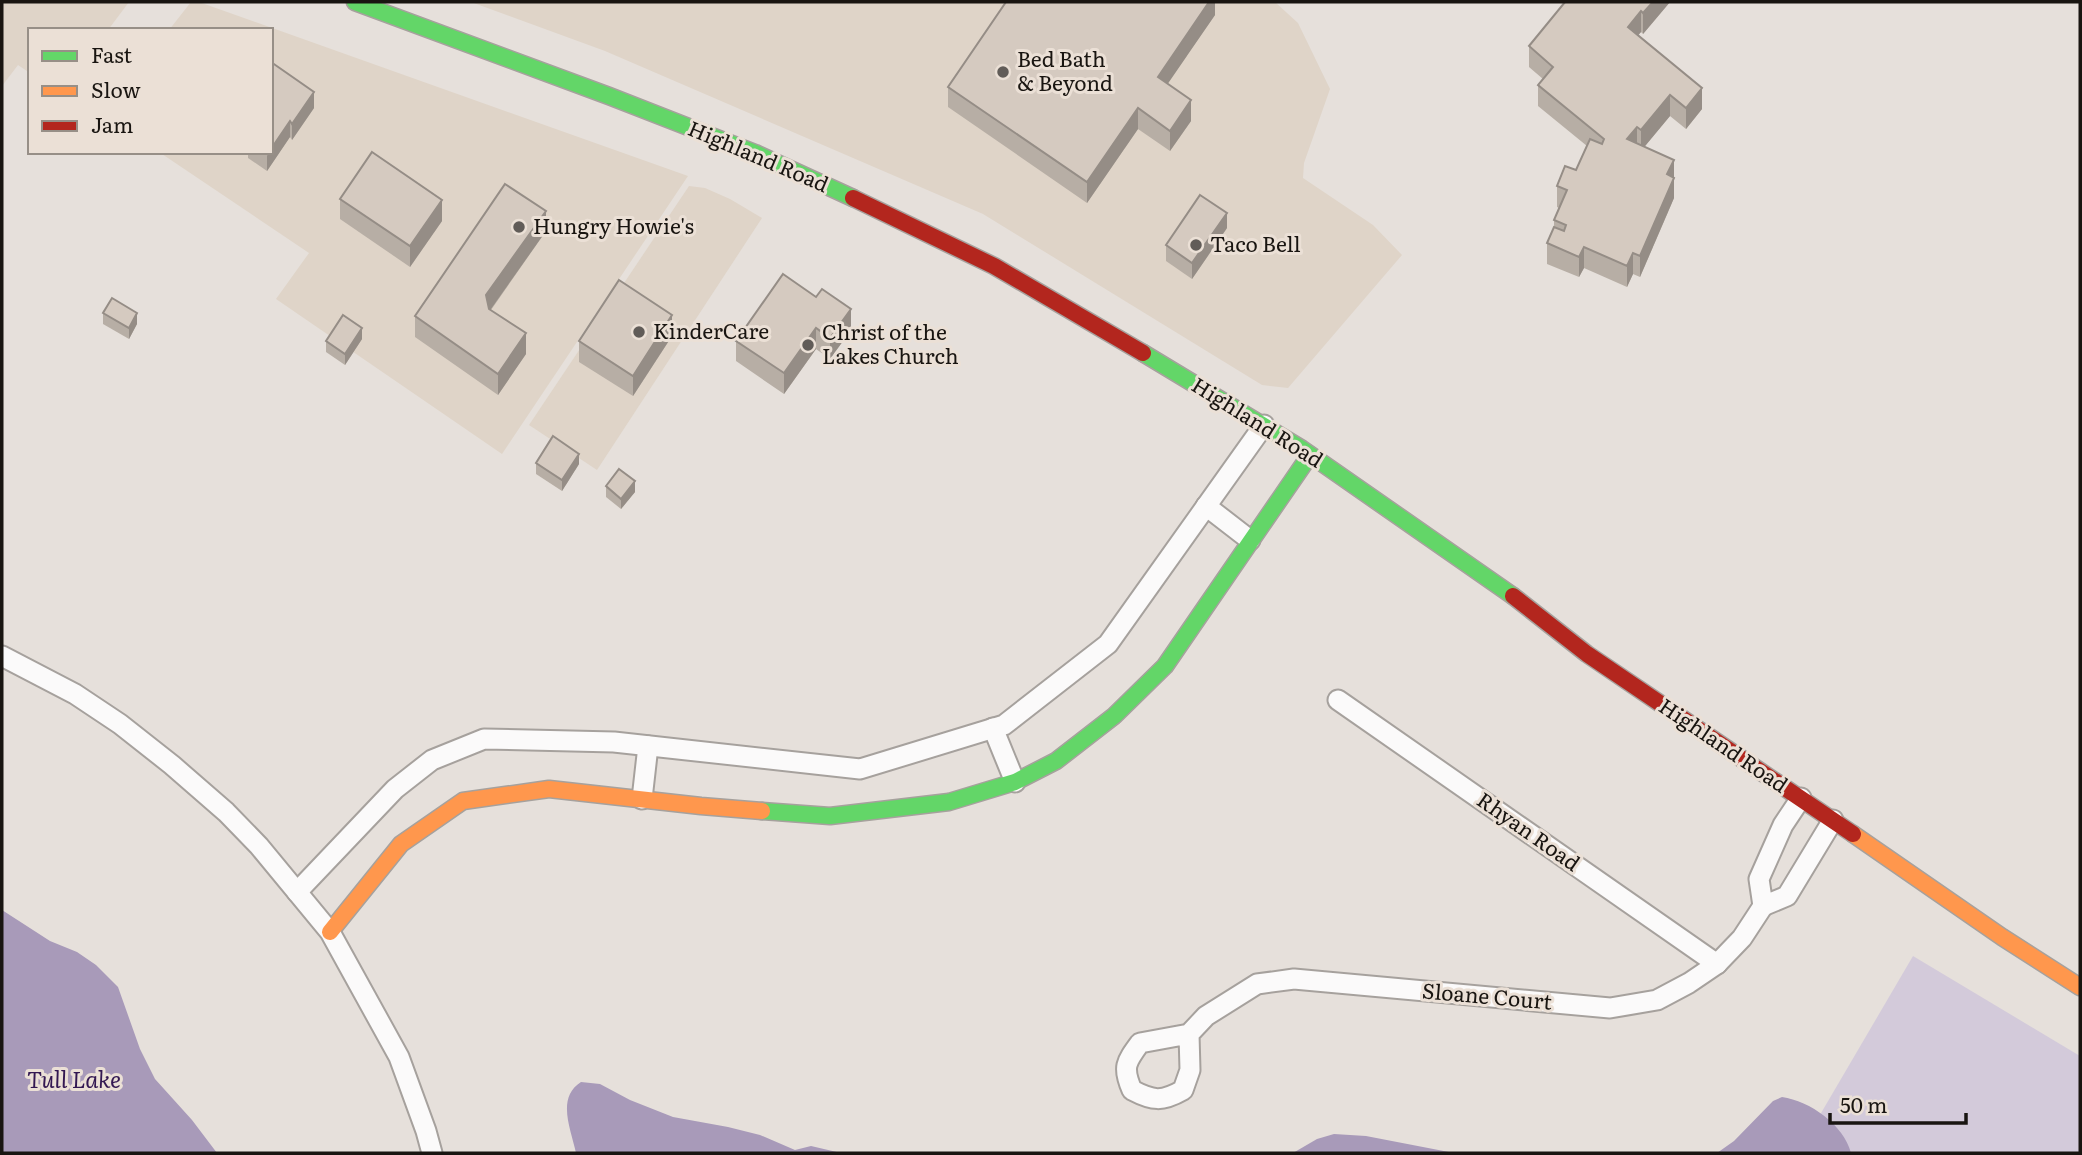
<svg xmlns="http://www.w3.org/2000/svg" width="2082" height="1155" viewBox="0 0 2082 1155" font-family="Literata,serif">
	<style>
		.built { fill: #dfd4c8 }
		.green { fill: #d3cada }
		.water { fill: #a89ab9 }
		.lines { fill: none; stroke-linecap: round; stroke-linejoin: round }
		.street-casing { stroke: #a6a19d; stroke-width: 23 }
		.fast-casing { stroke: #a6a19d; stroke-width: 19 }
		.slow-casing { stroke: #a6a19d; stroke-width: 19 }
		.jam-casing { stroke: #a6a19d; stroke-width: 19 }
		.street { stroke: #fbfafa; stroke-width: 19 }
		.fast { stroke: #63d668; stroke-width: 16 }
		.slow { stroke: #ff974d; stroke-width: 16 }
		.jam { stroke: #b3261e; stroke-width: 16 }
		.wall { fill: #b7aea5 }
		.shaded-wall { fill: #958d86 }
		.building { fill: #d5cac0; stroke: #958d86; stroke-width: 2 }
		.poi-dot { fill: #615c58; stroke: #ebe0d6; stroke-width: 2.5 }
		.labels { text-anchor: middle; stroke-width: 6; stroke-linejoin: round; paint-order: stroke }
		.poi-label { font-size: 21px; fill: #191511; stroke: #ebe0d6; text-anchor: start }
		.street-label { font-size: 21px; fill: #191511; stroke: #ebe0d6 }
		.water-label { font-size: 23px; font-style: italic; fill: #331852; stroke: #ebe0d6 }
	</style>
	<rect width="100%" height="100%" fill="#e6e0db"/>
	<g class="built">
		<path d="M2,2H129L108,30H30V73L18,65L2,86Z"/>
		<path d="M191,2H199L688,176L502,454L276,299L309,253L159,152H271V30H169Z"/>
		<path d="M471,2H1275L1298,23L1330,89L1304,163L1303,178L1373,225L1402,255L1288,388L1262,385L983,214L605,51Z"/>
		<path d="M689,186L705,188L730,199L762,218L597,470L529,425Z"/>
	</g>
	<path class="green" d="M1913,956L2080,1056V1153H1800L1807,1137Z"/>
	<g class="water">
		<path d="M2,910L50,941L77,952L96,965L118,987L140,1049L155,1079L192,1120L217,1153H2Z"/>
		<path d="M581,1082L600,1084L630,1100L673,1117L728,1127L760,1135L795,1150L811,1146L841,1153H576C571,1129 556,1098 581,1082Z"/>
		<path d="M1782,1097C1810,1101 1844,1125 1851,1153H1717L1734,1141L1773,1101Z"/>
		<path d="M1334,1134L1366,1136L1454,1153H1293L1317,1139Z"/>
	</g>
	<g class="lines">
		<defs>
			<g id="street">
				<path d="M1206,506L1250,540"/>
				<path d="M2,656L75,694L120,724L172,765L226,812L259,846L330,932L399,1057L426,1131L432,1153"/>
				<path d="M1338,700L1717,964"/>
				<path d="M993,728L1015,782"/>
				<path d="M1801,798L1783,825L1759,879L1763,906L1787,896L1833,820"/>
				<path d="M642,799L648,746"/>
				<path d="M297,892L395,789L432,760L484,739L614,742L860,769L1004,725L1108,644L1264,425"/>
				<path d="M1189,1034L1190,1070L1183,1090C1162,1102 1153,1101 1132,1090C1122,1067 1126,1062 1140,1043L1189,1034L1206,1016L1257,984L1294,979L1610,1008L1657,1000L1689,983L1717,964L1742,938L1763,906"/>
			</g>
			<g id="fast">
				<path d="M355,2L609,96L755,153L853,198"/>
				<path d="M1143,353L1302,449L1513,596"/>
				<path d="M762,811L830,816L949,802L1015,782L1056,761L1114,716L1165,666L1310,455"/>
			</g>
			<g id="slow">
				<path d="M1853,834L2002,937L2080,987"/>
				<path d="M330,932L401,844L463,801L549,789L701,806L762,811"/>
			</g>
			<g id="jam">
				<path d="M853,198L994,266L1143,353"/>
				<path d="M1513,596L1587,654L1853,834"/>
			</g>
		</defs>
		<use href="#street" class="street-casing"/>
		<use href="#fast" class="fast-casing"/>
		<use href="#slow" class="slow-casing"/>
		<use href="#jam" class="jam-casing"/>
		<use href="#street" class="street"/>
		<use href="#fast" class="fast"/>
		<use href="#slow" class="slow"/>
		<use href="#jam" class="jam"/>
	</g>
	<g class="wall">
		<path d="M1215,2V15L1167,84L1191,121L1170,151L1138,129L1087,203L948,107V87Z"/>
		<path d="M1565,2H1670L1643,34L1641,32L1638,35L1702,109L1686,129L1670,116L1644,147L1674,160V198L1640,277L1633,274L1627,287L1584,268L1579,277L1547,264V243L1554,227V220L1559,208L1557,207V186L1576,170L1587,146L1538,106V85L1543,79L1529,67V46Z"/>
		<path d="M271,62L314,108L292,140L290,137L267,171L248,158V152H271Z"/>
		<path d="M340,199L442,221L410,267L340,219Z"/>
		<path d="M1227,228L1192,279L1166,261V245Z"/>
		<path d="M546,231L491,310L526,354L498,395L415,337V316Z"/>
		<path d="M816,297L851,330L830,359L816,349L784,394L736,361V341Z"/>
		<path d="M103,313L137,324L129,339L103,324Z"/>
		<path d="M672,336L633,396L579,362V341Z"/>
		<path d="M362,339L345,365L326,352V341Z"/>
		<path d="M536,463L579,464L562,491L536,474Z"/>
		<path d="M606,486L635,492L621,509L606,497Z"/>
	</g>
	<g class="shaded-wall">
		<path d="M1206,2H1215V15L1158,98V77Z"/>
		<path d="M1653,2H1670L1643,34V13Z"/>
		<path d="M1641,11V32L1628,47V27Z"/>
		<path d="M1702,88V109L1686,129V108Z"/>
		<path d="M314,92V108L292,140V124Z"/>
		<path d="M1670,95V116L1641,151V130Z"/>
		<path d="M1191,100V121L1170,151V131Z"/>
		<path d="M1138,108V129L1087,203V182Z"/>
		<path d="M290,121V137L267,171V156L269,152H271V149Z"/>
		<path d="M1637,127V148L1627,139Z"/>
		<path d="M1674,160V198L1640,277V256L1667,174Z"/>
		<path d="M442,200V221L410,267V246Z"/>
		<path d="M546,211V231L486,316V295Z"/>
		<path d="M1227,213V228L1192,279V263Z"/>
		<path d="M1584,247V268L1579,277V257Z"/>
		<path d="M1633,253V274L1627,287V266Z"/>
		<path d="M851,309V330L830,359V338Z"/>
		<path d="M137,313V324L129,339V328Z"/>
		<path d="M672,315V336L633,396V376Z"/>
		<path d="M362,328V339L345,365V354Z"/>
		<path d="M816,328V349L784,394V373Z"/>
		<path d="M526,333V354L498,395V374Z"/>
		<path d="M579,454V464L562,491V480Z"/>
		<path d="M635,481V492L621,509V499Z"/>
	</g>
	<g class="building">
		<path d="M1006,2H1209L1158,77L1191,100L1170,131L1138,108L1087,182L948,87Z"/>
		<path d="M1565,2H1653L1643,13L1641,11L1628,27L1702,88L1686,108L1670,95L1641,130L1637,127L1627,139L1674,160L1667,174L1674,178L1640,256L1633,253L1627,266L1584,247L1579,257L1547,243L1554,227L1564,231L1566,225L1554,220L1567,190L1557,186L1565,166L1576,170L1590,139L1602,144L1604,139L1538,85L1553,67L1529,46Z"/>
		<path d="M271,62L314,92L292,124L290,121L271,149Z"/>
		<path d="M372,152L442,200L410,246L340,199Z"/>
		<path d="M505,184L546,211L486,295L489,309L526,333L498,374L415,316Z"/>
		<path d="M1200,195L1227,213L1192,263L1166,245Z"/>
		<path d="M783,274L816,297L822,289L851,309L830,338L816,328L784,373L736,341Z"/>
		<path d="M619,280L672,315L633,376L579,341Z"/>
		<path d="M112,298L137,313L129,328L103,313Z"/>
		<path d="M343,315L362,328L345,354L326,341Z"/>
		<path d="M553,436L579,454L562,480L536,463Z"/>
		<path d="M619,469L635,481L621,499L606,486Z"/>
	</g>
	<g class="poi-dot">
		<circle cx="1003" cy="72" r="7"/>
		<circle cx="519" cy="227" r="7"/>
		<circle cx="1196" cy="245" r="7"/>
		<circle cx="639" cy="332" r="7"/>
		<circle cx="808" cy="345" r="7"/>
	</g>
	<g class="labels">
		<g class="poi-label">
			<text x="1017" y="67">Bed Bath<tspan x="1017" dy="24">&amp; Beyond</tspan></text>
			<text x="533" y="234">Hungry Howie's</text>
			<text x="1210" y="252">Taco Bell</text>
			<text x="653" y="339">KinderCare</text>
			<text x="822" y="340">Christ of the<tspan x="822" dy="24">Lakes Church</tspan></text>
		</g>
		<g class="street-label">
			<text transform="translate(758 157) rotate(23)" y="7">Highland Road</text>
			<text transform="translate(1257 423) rotate(32)" y="7">Highland Road</text>
			<text transform="translate(1723 746) rotate(34)" y="7">Highland Road</text>
			<text transform="translate(1528 832) rotate(35)" y="7">Rhyan Road</text>
			<text transform="translate(1487 997) rotate(5)" y="7">Sloane Court</text>
		</g>
		<g class="water-label">
			<text x="74" y="1088">Tull Lake</text>
		</g>
	</g>
	<rect width="2082" height="1155" fill="none" stroke="#191511" stroke-width="7"/>
	<rect x="28" y="28" width="245" height="126" fill="#ebe0d6" stroke="#978f87" stroke-width="2"/>
	<rect x="42" y="51" width="35" height="10" fill="#63d668" stroke="#978f87" stroke-width="2"/>
	<text x="91" y="63" font-size="21" fill="#191511">Fast</text>
	<rect x="42" y="86" width="35" height="10" fill="#ff974d" stroke="#978f87" stroke-width="2"/>
	<text x="91" y="98" font-size="21" fill="#191511">Slow</text>
	<rect x="42" y="121" width="35" height="10" fill="#b3261e" stroke="#978f87" stroke-width="2"/>
	<text x="91" y="133" font-size="21" fill="#191511">Jam</text>
	<path d="M1830 1113v10h136v-10" fill="none" stroke="#191511" stroke-width="3.5"/>
	<text x="1840" y="1113" font-size="21" fill="#191511" stroke="#ebe0d6" stroke-width="5" paint-order="stroke">50 m</text>
</svg>
